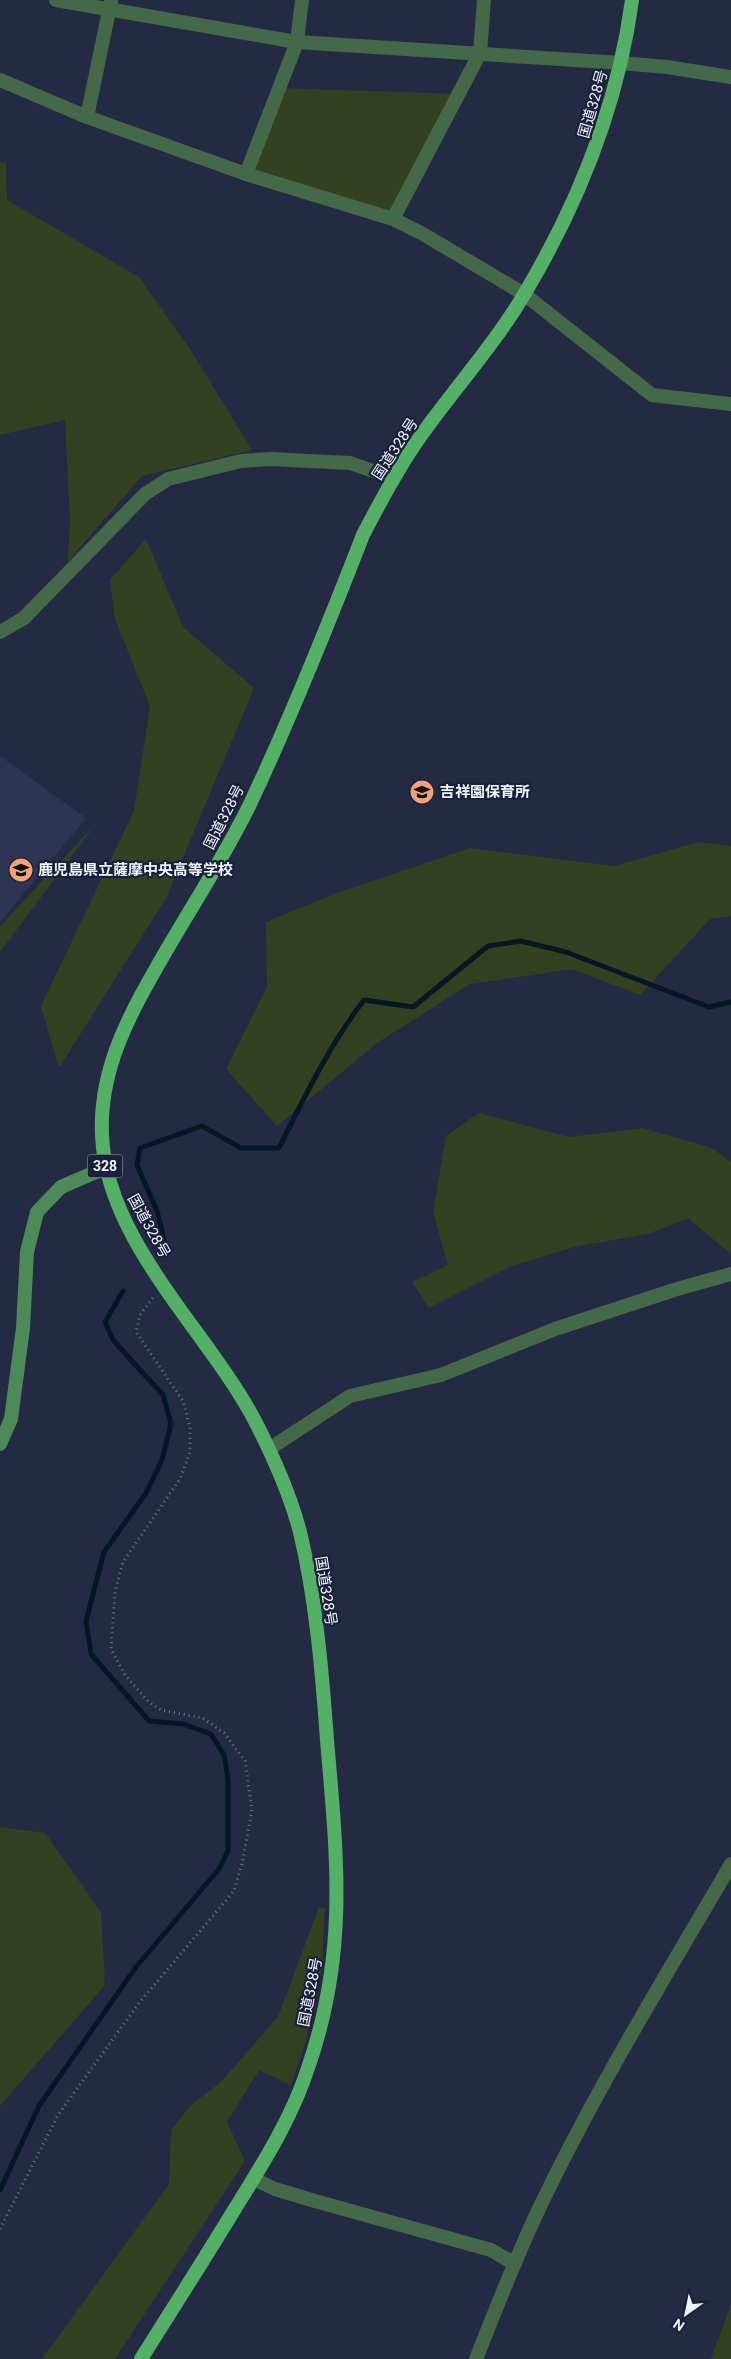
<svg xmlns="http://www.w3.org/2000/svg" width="731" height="2359" viewBox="0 0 731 2359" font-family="Roboto,'Noto Sans JP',sans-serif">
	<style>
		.built { fill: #2e3453 }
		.green { fill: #334120 }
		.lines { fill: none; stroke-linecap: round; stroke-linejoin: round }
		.stream { stroke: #041823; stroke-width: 5 }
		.path { stroke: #6f7388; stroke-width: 3; stroke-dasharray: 1 4; stroke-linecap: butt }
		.minor { stroke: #436949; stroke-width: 14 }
		.tertiary { stroke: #436949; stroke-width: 14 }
		.secondary { stroke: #4c8a57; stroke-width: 14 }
		.trunk { stroke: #54b066; stroke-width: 14 }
		.labels { text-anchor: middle; stroke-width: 4.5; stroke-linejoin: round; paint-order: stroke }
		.shield { fill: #1b2039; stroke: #b1b4c3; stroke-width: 1 }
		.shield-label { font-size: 14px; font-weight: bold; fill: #f1f4fe }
		.street-label { font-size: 15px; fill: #f1f4fe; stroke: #1b2039 }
		.poi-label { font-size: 15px; font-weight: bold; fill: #f1f4fe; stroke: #1b2039; text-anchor: start }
	</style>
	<rect width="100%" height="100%" fill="#252a44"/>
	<path class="built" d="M0,756L86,818L0,922Z"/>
	<g class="green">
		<path d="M280,88L459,94L393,219L247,174Z"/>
		<path d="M0,161L6,163L7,200L139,277L190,349L252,450L142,476L68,561L70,520L65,420L0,435Z"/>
		<path d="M146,539L183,627L254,688L166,898L59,1068L41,1006L134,811L150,706L115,619L110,580Z"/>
		<path d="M95,825L0,952V926Z"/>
		<path d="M699,842L731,846V916L710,919L640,995L572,969L470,984L377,1043L277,1126L226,1069L267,987L266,922L337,893L470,848L614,866Z"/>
		<path d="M479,1113L569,1137L643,1128L712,1148L731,1162V1254L688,1218L648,1234L578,1246L511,1266L429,1308L412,1282L448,1265L433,1212L446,1136Z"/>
		<path d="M0,1827L45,1833L101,1912L105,1985L0,2106Z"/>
		<path d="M319,1907L325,1908L322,1965L306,2040L291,2085L259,2070L227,2122L245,2161L115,2359H42L169,2184L171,2130L192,2104L220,2083L278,2017Z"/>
		<path d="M731,2304V2359H711Z"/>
	</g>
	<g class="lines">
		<g class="stream">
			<path d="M164,1239L157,1211L137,1165L140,1148L202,1126L241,1148H279C305,1096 329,1046 364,1000L413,1007L488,946L521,941L566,952L709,1007L731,1002"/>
			<path d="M0,2190L39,2106L136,1967L219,1869L228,1851V1779L224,1755L211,1734L183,1724L149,1721L91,1654L86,1621L104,1552L146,1493L162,1460L171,1424L163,1395L113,1340L105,1322L123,1291"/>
		</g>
		<path class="path" d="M0,2229L58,2115L139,2003L234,1891L242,1864L252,1810L245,1761L224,1733L203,1718L161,1710L149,1702L125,1675L111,1649L115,1592L123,1562L180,1479L190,1452V1428L183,1401L136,1332L140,1315L154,1296"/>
		<g class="minor">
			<path d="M56,0L297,42L621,63"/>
			<path d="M0,80L87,117L246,174L393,219L423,234L524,294L652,395L731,404"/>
			<path d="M87,117L111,1"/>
			<path d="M246,174L297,42L302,0"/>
			<path d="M393,219L480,53L484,0"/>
			<path d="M269,1449L350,1396L441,1375L555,1329L677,1289L731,1274"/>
			<path d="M254,2179L275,2189L315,2201L491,2250L515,2264"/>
			<path d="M476,2359C495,2311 514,2262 536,2215C593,2094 664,1979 731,1864"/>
		</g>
		<g class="tertiary">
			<path d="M621,63L667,67L731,77"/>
			<path d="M0,632L24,618L145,494L168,479L241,461L270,459L350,463L393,478"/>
		</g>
		<path class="secondary" d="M0,1444L11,1419L23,1328L27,1252L37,1212L61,1187L105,1168"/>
		<path class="trunk" d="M141,2359C173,2308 205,2258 236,2207C264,2162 293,2116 309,2065C348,1951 337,1857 327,1740C322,1671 316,1599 300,1532C290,1494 273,1456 255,1421C207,1330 106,1241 102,1135C99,1068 130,1014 162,958C192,906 225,856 251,802C292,715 328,625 363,535C380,502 398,468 420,437C454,389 495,344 525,293C579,202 618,105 632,0"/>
	</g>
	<defs>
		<symbol id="school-disc" viewBox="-11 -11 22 22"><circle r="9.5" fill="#f0a279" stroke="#1b2039"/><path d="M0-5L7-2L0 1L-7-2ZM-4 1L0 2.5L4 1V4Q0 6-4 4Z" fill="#111"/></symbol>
	</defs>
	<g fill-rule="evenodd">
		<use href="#school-disc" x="408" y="778" width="28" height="28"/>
		<use href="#school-disc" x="7" y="856" width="28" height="28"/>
	</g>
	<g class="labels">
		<rect class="shield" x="87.5" y="1154.5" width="35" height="23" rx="4"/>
		<g class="shield-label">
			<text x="105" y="1171">328</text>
		</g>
		<g class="street-label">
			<text transform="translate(593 104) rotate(-74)" y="5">国道328号</text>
			<text transform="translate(395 449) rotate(-57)" y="5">国道328号</text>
			<text transform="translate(224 817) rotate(-63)" y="5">国道328号</text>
			<text transform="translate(149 1226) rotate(61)" y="5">国道328号</text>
			<text transform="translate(326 1591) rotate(81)" y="5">国道328号</text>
			<text transform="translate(310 1992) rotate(-79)" y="5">国道328号</text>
		</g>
		<g class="poi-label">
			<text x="440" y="797">吉祥園保育所</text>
			<text x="38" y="875">鹿児島県立薩摩中央高等学校</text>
		</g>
	</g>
	<g transform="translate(686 2314) rotate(213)" stroke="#1b2039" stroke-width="4" paint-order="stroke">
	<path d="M0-4L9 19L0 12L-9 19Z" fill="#f1f4fe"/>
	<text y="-8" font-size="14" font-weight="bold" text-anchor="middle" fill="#f1f4fe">N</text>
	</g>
</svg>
